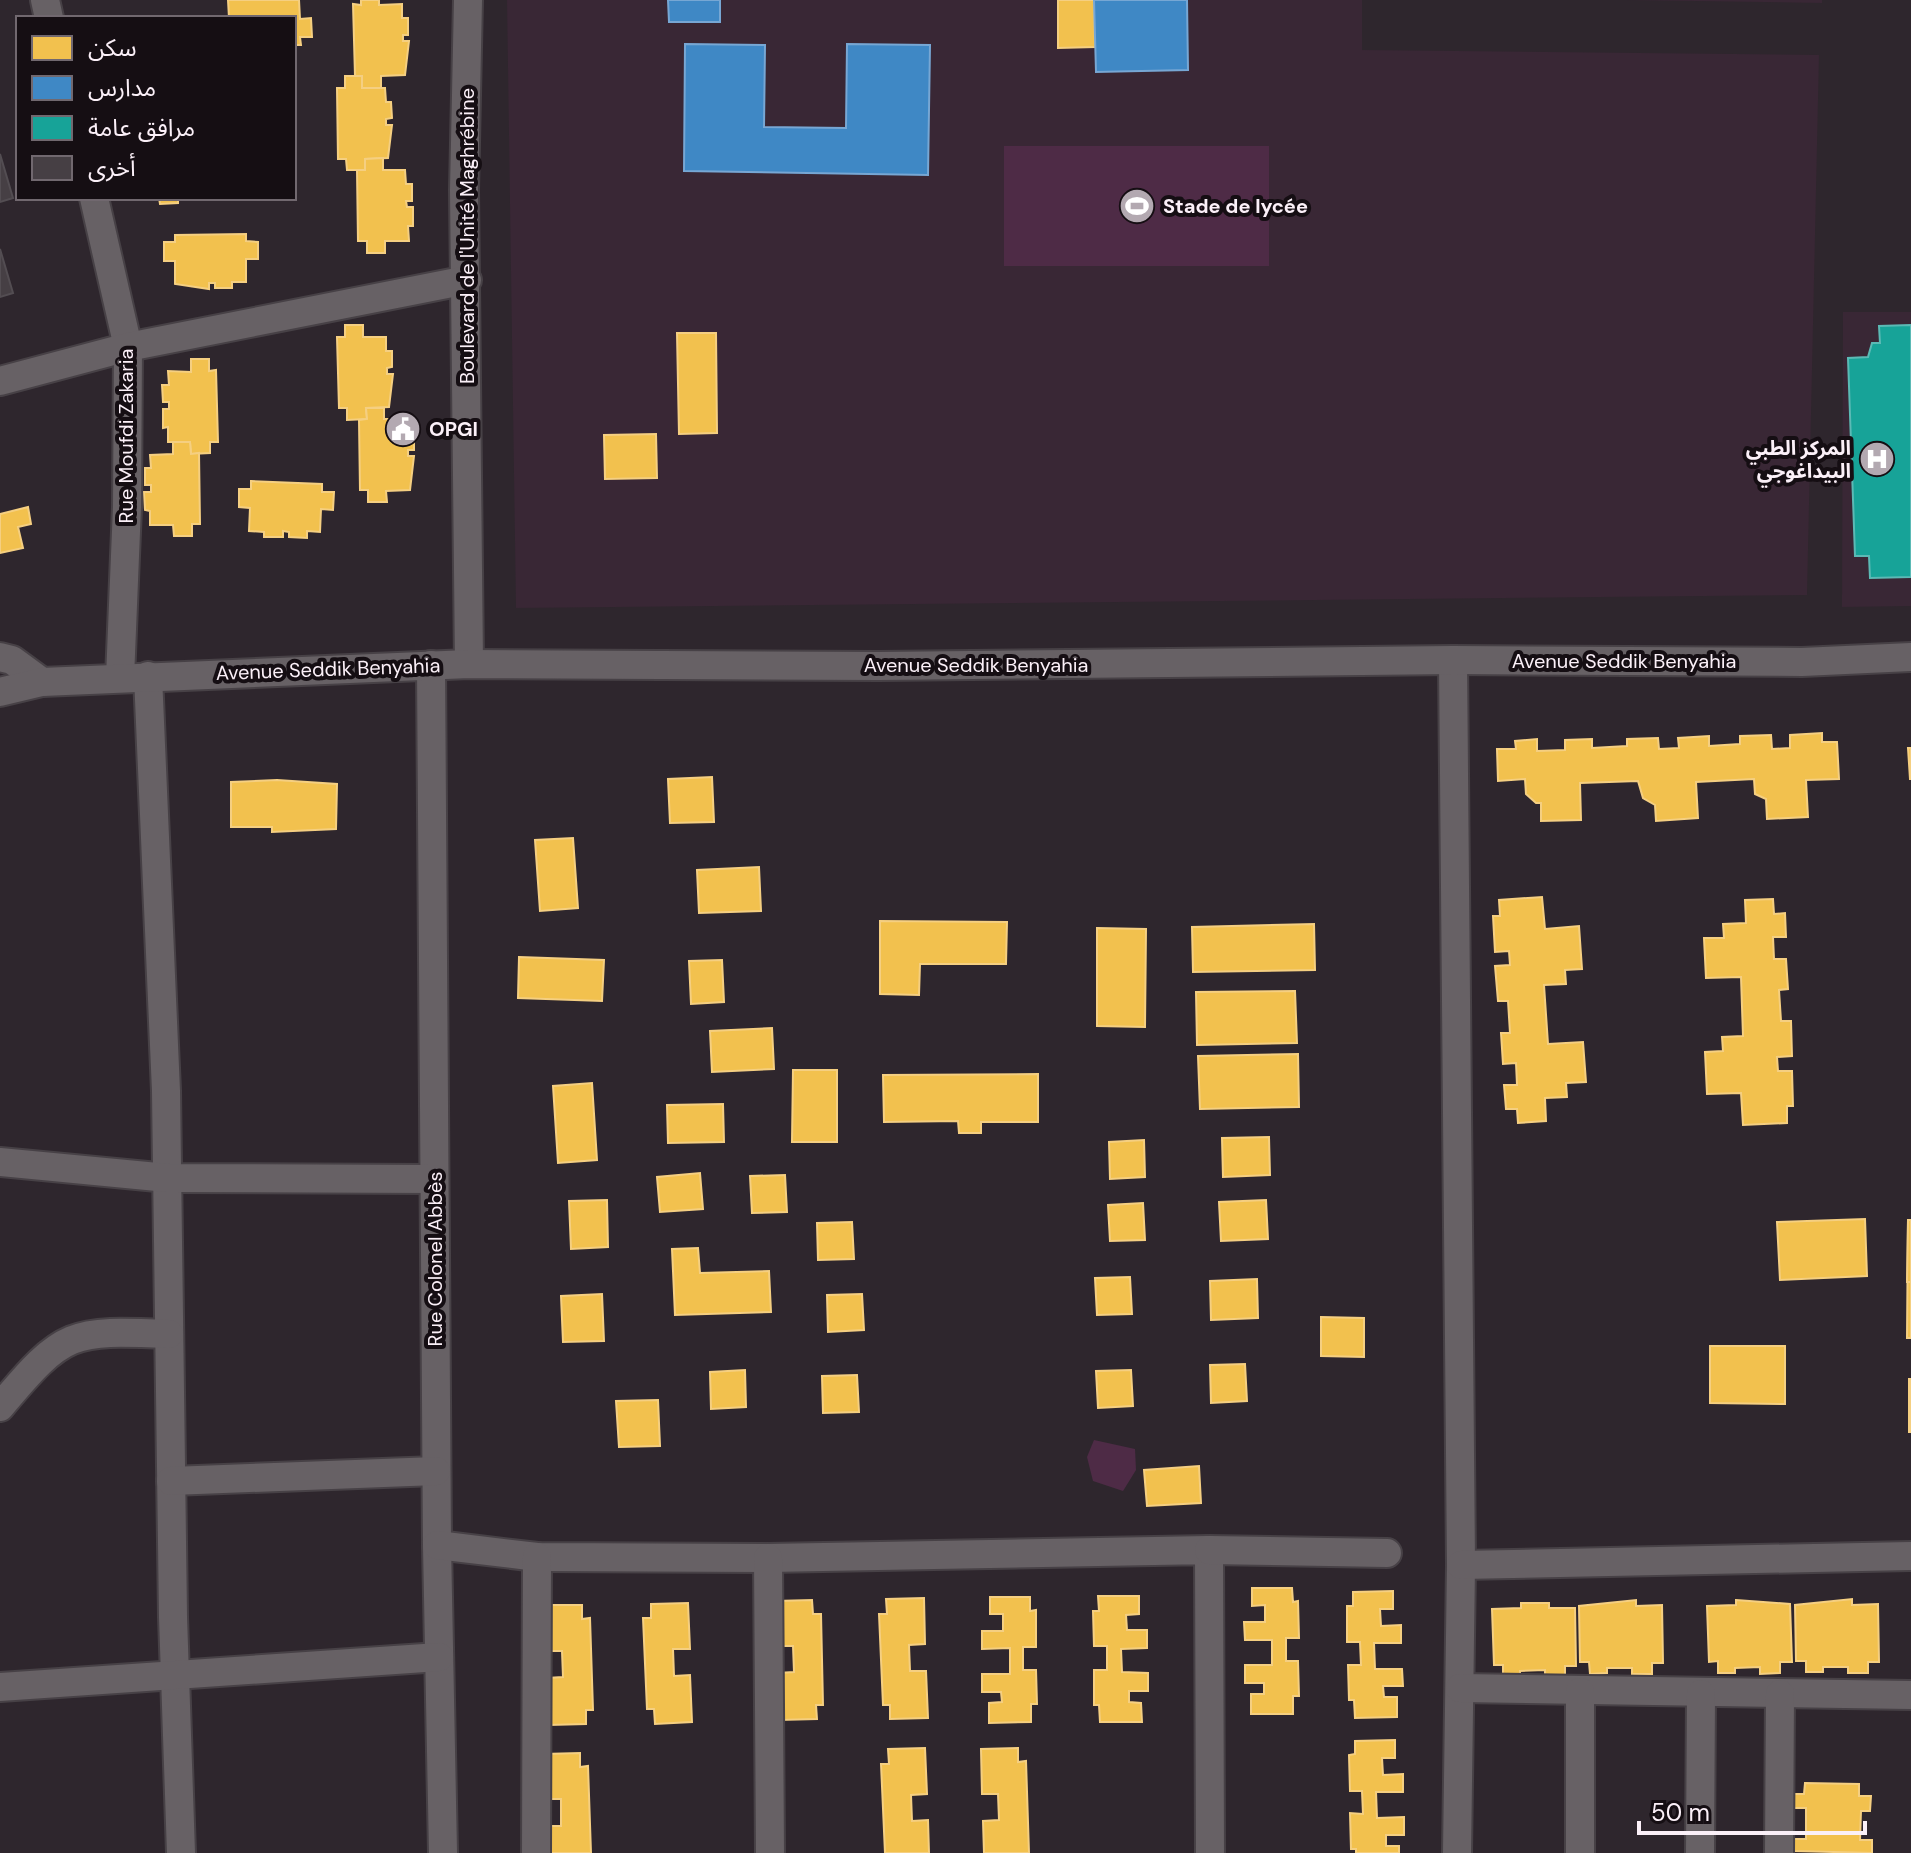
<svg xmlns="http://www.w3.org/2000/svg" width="1911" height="1853" viewBox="0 0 1911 1853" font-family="'DM Sans','Noto Sans Arabic',sans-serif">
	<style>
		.built { fill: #392735 }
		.green { fill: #4e2b46 }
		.homes { fill: #f2c14e; stroke: #f5cf81; stroke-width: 2 }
		.schools { fill: #3f88c5; stroke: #77a7d4; stroke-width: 2 }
		.public { fill: #17a398; stroke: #5bbab5; stroke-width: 2 }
		.building { fill: #463f44; stroke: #534d52; stroke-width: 2 }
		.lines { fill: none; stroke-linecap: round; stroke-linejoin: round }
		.minor-casing { stroke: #474146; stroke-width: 32 }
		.minor { stroke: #676165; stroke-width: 28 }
		.labels { text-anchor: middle; stroke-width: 8; stroke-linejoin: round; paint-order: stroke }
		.poi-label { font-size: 20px; font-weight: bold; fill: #fbf0f8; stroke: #150e13; text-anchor: start }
		.street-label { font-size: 20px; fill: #fbf0f8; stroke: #150e13 }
	</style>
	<rect width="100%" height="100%" fill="#2e262d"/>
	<g class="built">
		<path d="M507,0H1362V50L1819,55L1807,595L516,608Z"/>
		<path d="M1626,0H1822V3Z"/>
		<path d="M1843,312H1911V606L1842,607Z"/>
	</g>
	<g class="green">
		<rect x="1004" y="146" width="265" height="120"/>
		<path d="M1094,1440L1135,1449L1136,1470L1123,1491L1093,1481L1087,1457Z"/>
	</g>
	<g class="homes">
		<path d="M228,0H299L300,19L311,18L312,37H300L301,45H294V18H229Z"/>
		<path d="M361,0H379V5L402,4V18H408V35H403V41H409L405,75L381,76V88H362V76H355L353,4L361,5Z"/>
		<path d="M1058,0H1094L1095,47L1058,48Z"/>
		<path d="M345,76H362V88H385L386,102H391L392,118L386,119V125H392L388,158L365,159V170H347L346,159H338L337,88H345Z"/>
		<path d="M383,158V170H405L406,184H412V201H406L407,207H413V226H408L409,241H385V253H367V241H358L357,170H365V159Z"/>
		<path d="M159,198H178V203L160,204Z"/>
		<path d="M246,234V241L258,242V259H246V282H232V288H215V283H209V289L175,284V261H164V242H175V235Z"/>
		<path d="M345,325H363V337H386V351H392V367L387,368V374H393L389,407L366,408L367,419L347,420V408H339L337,337H345Z"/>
		<path d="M677,333H716L717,433L679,434Z"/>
		<path d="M191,359H209V371L216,370L218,442H210V453L191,454L190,442H168V427L163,428V409H169V402H163L162,385H169L168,371L191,372Z"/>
		<path d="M366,408H384V419H407V433H414V450H408V456H414L410,490L386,491L387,502H368V490H360L359,420L367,419Z"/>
		<path d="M656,434L657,478L605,479L604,435Z"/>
		<path d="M173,442H190L191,454L199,453L200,524H192V536H174L173,525H150V511L145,510L144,492H151V485H145V468H151L150,455L173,454Z"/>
		<path d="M251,481L322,484V492H334L333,510L321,509L320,532L307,531V538L289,537V532L283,531V537H264V532L249,531L250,508L239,507V489H251Z"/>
		<path d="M28,507L31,524L18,527L23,548L0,553V514Z"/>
		<path d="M1822,733V742H1837L1839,779L1806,780L1808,817L1767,819L1766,799L1755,794L1754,779L1696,782L1698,818L1656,821L1655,805L1643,798L1638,781L1580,783L1581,820L1541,821V803H1536L1526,794L1525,779L1498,781L1497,749H1516L1515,741L1537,739V751L1565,750V740L1592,739V748L1627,746V739L1658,738L1659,749L1679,748L1678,738L1709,736V746L1740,744V736L1771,735L1772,749L1790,748V735Z"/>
		<path d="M1908,748H1911V779H1910Z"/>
		<path d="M712,777L714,822L670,823L668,779Z"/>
		<path d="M277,780L337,784L336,829L272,832V827H231V782Z"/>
		<path d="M573,838L578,908L540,911L535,840Z"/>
		<path d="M759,867L761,911L699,913L697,870Z"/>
		<path d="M1542,897L1545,929L1579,926L1582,969L1565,970L1566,984L1544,985L1548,1044L1583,1042L1586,1082L1566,1083L1567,1097L1545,1098L1546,1121L1518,1123L1517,1109H1506L1504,1085H1517L1516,1063L1503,1064L1501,1033H1510L1508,1001H1498L1495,966L1510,965L1509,951L1495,952L1493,916H1500L1499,900Z"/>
		<path d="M1773,899L1774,914L1785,913L1786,937H1773L1774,959H1786L1788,989L1779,990L1781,1021H1791L1792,1056L1777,1057L1778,1071H1792L1793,1106H1787V1123L1743,1125L1741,1093L1707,1094L1705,1052L1723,1051L1722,1037L1743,1036L1741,977L1706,978L1704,938H1724L1723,924L1746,923L1745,900Z"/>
		<path d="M880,921L1007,922L1006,964H920L919,995L880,994Z"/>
		<path d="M1314,924L1315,970L1193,972L1192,927Z"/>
		<path d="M1097,928L1146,929L1145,1027L1097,1026Z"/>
		<path d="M519,957L604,960L602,1001L518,998Z"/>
		<path d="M722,960L724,1002L691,1004L689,961Z"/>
		<path d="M1295,991L1297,1043L1197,1045L1196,992Z"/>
		<path d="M772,1028L774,1069L712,1072L710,1031Z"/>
		<path d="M1298,1054L1299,1107L1200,1109L1198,1056Z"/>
		<path d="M793,1070H837V1142H792Z"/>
		<path d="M1038,1074V1122H981V1133H959L958,1121L884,1122L883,1075Z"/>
		<path d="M592,1083L597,1160L558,1163L553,1086Z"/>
		<path d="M723,1104L724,1142L668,1143L667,1105Z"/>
		<path d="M1269,1137L1270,1175L1223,1177L1222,1138Z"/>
		<path d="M1144,1140L1145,1177L1110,1179L1109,1142Z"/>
		<path d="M700,1173L703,1209L660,1212L657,1177Z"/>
		<path d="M785,1175L787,1212L752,1213L750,1176Z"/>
		<path d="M607,1200L608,1247L571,1249L569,1201Z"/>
		<path d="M1266,1200L1268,1239L1221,1241L1219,1202Z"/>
		<path d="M1143,1203L1145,1240L1110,1241L1108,1205Z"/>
		<path d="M1865,1219L1867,1276L1780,1280L1777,1222Z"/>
		<path d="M1908,1220H1911V1338H1907Z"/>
		<path d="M1908,1220H1911V1282H1907Z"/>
		<path d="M852,1222L854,1259L818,1260L817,1223Z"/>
		<path d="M698,1248L700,1273L769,1271L771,1312L675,1315L672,1249Z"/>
		<path d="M1130,1277L1132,1314L1097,1315L1095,1278Z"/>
		<path d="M1257,1279L1258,1318L1211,1320L1210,1281Z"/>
		<path d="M602,1294L604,1341L563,1342L561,1296Z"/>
		<path d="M862,1294L864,1330L828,1332L827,1295Z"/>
		<path d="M1321,1317L1364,1318V1357L1321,1356Z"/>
		<path d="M1710,1346H1785V1404L1710,1403Z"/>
		<path d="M1245,1364L1247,1401L1211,1403L1210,1365Z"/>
		<path d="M745,1370L746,1407L711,1409L710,1372Z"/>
		<path d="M1131,1370L1133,1406L1098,1408L1096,1371Z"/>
		<path d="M857,1375L859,1412L823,1413L822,1376Z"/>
		<rect x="1909" y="1379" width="2" height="53"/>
		<rect x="1909" y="1379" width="2" height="53"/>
		<path d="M658,1400L660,1446L619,1447L616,1401Z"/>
		<path d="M1199,1466L1201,1503L1147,1506L1144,1470Z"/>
		<path d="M1252,1588H1292L1293,1602L1298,1601L1299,1638H1286V1661H1298L1299,1696H1293V1714H1251V1694H1264V1683H1245V1665H1272V1640H1245L1244,1622H1265V1605L1252,1606Z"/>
		<path d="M1393,1591V1609H1380L1381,1626L1401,1625V1643H1374L1375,1669H1402L1403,1686H1383L1384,1697H1397V1717L1355,1718L1354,1700H1349L1348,1665H1361L1360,1642H1347V1606H1353V1592Z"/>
		<path d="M1098,1596H1139V1614L1126,1615L1127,1630H1147V1648L1121,1649L1122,1672L1148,1673V1691H1129V1702L1141,1703L1142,1722H1100L1099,1705H1094V1670H1107V1646H1094L1093,1611H1099Z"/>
		<path d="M990,1597H1030V1611L1036,1610V1647H1023V1670H1036L1037,1704H1031V1722L989,1723V1703L1002,1702L1001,1692H982V1674H1010V1648L982,1649V1631H1003V1614H990Z"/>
		<path d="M924,1598L925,1644L909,1645L910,1671H926L928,1718L890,1719V1705H883L879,1614H887L886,1599Z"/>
		<path d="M1852,1599V1605L1878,1604L1879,1662H1868V1673H1848V1667H1823V1672H1806V1661H1796L1795,1605Z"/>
		<path d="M812,1600L813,1614H821L823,1705H816L817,1719L779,1720L778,1673L794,1672L793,1646H777L775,1601Z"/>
		<path d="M1636,1600V1606L1662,1605L1663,1663H1652V1674H1632V1668H1607V1673L1590,1674L1589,1662H1580L1579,1606Z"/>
		<path d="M1736,1600L1790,1604L1792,1662H1780V1673L1760,1674V1667L1735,1668V1673H1718V1661L1709,1662L1707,1606L1736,1605Z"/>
		<path d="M688,1603L690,1649H673L674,1676L690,1675L692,1722L655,1724L654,1709H647L643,1618H651V1604Z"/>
		<path d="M1521,1603H1549V1608H1575L1576,1666H1565V1677H1545V1670L1520,1671V1676H1503V1665H1494L1492,1609L1521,1608Z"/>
		<path d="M545,1605H582V1619L590,1618L593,1710H586V1724L549,1725L547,1678L563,1677L562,1651H546Z"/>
		<path d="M1395,1740V1758H1382L1383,1775L1403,1774V1792H1376L1377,1818L1404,1817V1835H1386V1846H1399V1853H1356V1849H1351L1350,1813L1363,1814L1362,1791H1350L1349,1755L1355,1754V1741Z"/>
		<path d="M925,1748L927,1794L911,1795L912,1821L928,1820L929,1853H885L881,1764H889L888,1749Z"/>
		<path d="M1018,1748V1762L1026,1761L1029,1853H984L983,1821L999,1820L998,1794H982L981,1749Z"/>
		<path d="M580,1753V1767L588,1766L591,1853H546V1826H561V1799H544L543,1754Z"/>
		<path d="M1805,1783L1859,1784V1796H1871L1870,1811H1861L1860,1840H1872V1853L1794,1851V1839H1806V1808H1792V1794H1804Z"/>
	</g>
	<g class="schools">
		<path d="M668,0H720V22H669Z"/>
		<path d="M1094,0H1187L1188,70L1096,72Z"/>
		<path d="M685,44L765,45L764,127L846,128L847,44L930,45L928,175L684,171Z"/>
	</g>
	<path class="public" d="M1911,325V577L1870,578L1869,556H1855L1848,358L1868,357L1872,343H1880L1879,326Z"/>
	<g class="building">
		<path d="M0,154L13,198L0,202Z"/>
		<path d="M0,249L13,293L0,297Z"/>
	</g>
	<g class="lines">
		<defs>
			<g id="minor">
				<path d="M45,0L49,18"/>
				<path d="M468,0L464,190L469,664"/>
				<path d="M94,198L128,347L127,507L120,678"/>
				<path d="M0,381L128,347L467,280"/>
				<path d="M0,657L12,660L42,682"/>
				<path d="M1453,660L1461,1565L1457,1853"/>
				<path d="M431,665L437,1545L443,1853"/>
				<path d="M148,676L166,1091L173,1617L181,1853"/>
				<path d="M0,692L42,682L469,664L879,666L1453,660L1802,662L1911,657"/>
				<path d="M0,1162L168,1178L434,1179"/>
				<path d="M0,1407C64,1330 71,1330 169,1334"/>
				<path d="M171,1481L436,1471"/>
				<path d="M437,1545L537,1557L768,1558L1209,1550L1210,1853"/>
				<path d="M1209,1550L1387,1553"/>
				<path d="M768,1558L770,1853"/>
				<path d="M1461,1565L1911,1556"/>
				<path d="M0,1687L439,1657"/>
				<path d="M1460,1688L1911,1695"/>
				<path d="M1580,1692V1853"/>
				<path d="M536,1853L537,1557"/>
				<path d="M1700,1853L1701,1694"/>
				<path d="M1779,1853L1780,1694"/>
			</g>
		</defs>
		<use href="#minor" class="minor-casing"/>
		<use href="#minor" class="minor"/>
	</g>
	<defs>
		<symbol id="stadium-disc" viewBox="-11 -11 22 22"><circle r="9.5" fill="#b3a9b1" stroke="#150e13"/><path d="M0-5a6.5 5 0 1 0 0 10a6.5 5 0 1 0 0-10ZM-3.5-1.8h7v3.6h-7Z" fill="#fff"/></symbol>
		<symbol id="civic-disc" viewBox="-11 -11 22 22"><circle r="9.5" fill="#b3a9b1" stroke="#150e13"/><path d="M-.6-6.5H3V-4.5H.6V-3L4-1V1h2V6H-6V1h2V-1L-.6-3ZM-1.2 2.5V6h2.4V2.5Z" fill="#fff"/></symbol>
		<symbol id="hospital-disc" viewBox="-11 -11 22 22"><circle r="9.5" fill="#b3a9b1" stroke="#150e13"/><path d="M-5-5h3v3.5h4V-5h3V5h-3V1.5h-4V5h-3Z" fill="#fff"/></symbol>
	</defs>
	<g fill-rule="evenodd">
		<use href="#stadium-disc" x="1117" y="186" width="40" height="40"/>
		<use href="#civic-disc" x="383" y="409" width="40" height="40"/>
		<use href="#hospital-disc" x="1857" y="439" width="40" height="40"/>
	</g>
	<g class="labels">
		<g class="poi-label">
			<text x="1163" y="213">Stade de lycée</text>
			<text x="429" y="436">OPGI</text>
			<text x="1851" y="455" text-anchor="end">المركز الطبي<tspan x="1851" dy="23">البيداغوجي</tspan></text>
		</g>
		<g class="street-label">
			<text transform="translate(467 236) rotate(-90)" y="7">Boulevard de l'Unité Maghrébine</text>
			<text transform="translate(126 436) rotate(-90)" y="7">Rue Moufdi Zakaria</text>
			<text x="1624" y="668">Avenue Seddik Benyahia</text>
			<text x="976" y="672">Avenue Seddik Benyahia</text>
			<text transform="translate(328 669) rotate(-2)" y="7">Avenue Seddik Benyahia</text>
			<text transform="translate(435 1259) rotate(-90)" y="7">Rue Colonel Abbès</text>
		</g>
	</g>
	<rect x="16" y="16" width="280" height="184" fill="#150e13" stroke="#71686f" stroke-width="2"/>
	<rect x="32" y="36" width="40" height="24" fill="#f2c14e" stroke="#71686f" stroke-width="2"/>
	<text x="88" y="56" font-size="24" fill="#fbf0f8">سكن</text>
	<rect x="32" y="76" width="40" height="24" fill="#3f88c5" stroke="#71686f" stroke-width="2"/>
	<text x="88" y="96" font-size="24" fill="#fbf0f8">مدارس</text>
	<rect x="32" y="116" width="40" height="24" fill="#17a398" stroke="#71686f" stroke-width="2"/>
	<text x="88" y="136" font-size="24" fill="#fbf0f8">مرافق عامة</text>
	<rect x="32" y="156" width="40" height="24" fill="#463f44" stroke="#71686f" stroke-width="2"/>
	<text x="88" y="176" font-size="24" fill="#fbf0f8">أخرى</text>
	<path d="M1639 1821v12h226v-12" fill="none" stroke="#fbf0f8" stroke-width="4"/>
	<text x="1651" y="1821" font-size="24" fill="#fbf0f8" stroke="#150e13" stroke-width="6" paint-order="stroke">50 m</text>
</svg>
